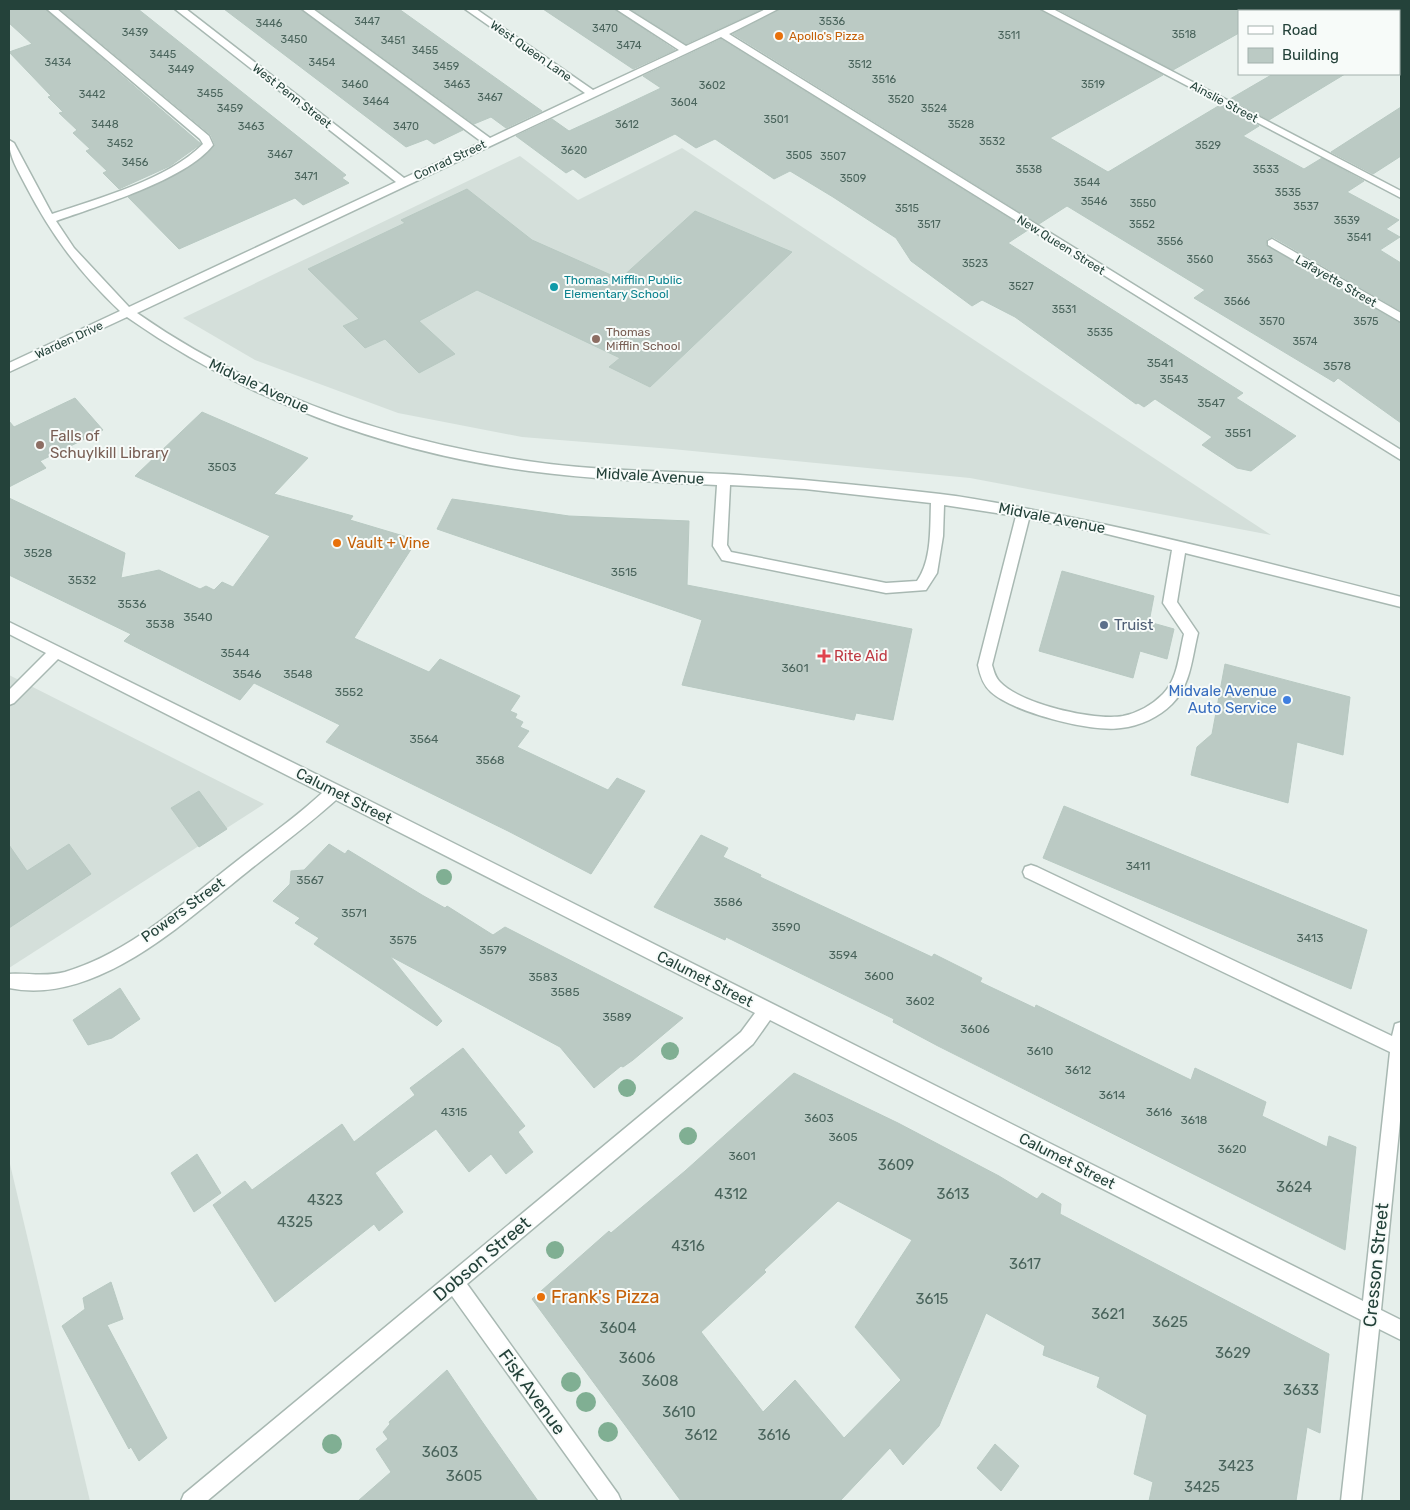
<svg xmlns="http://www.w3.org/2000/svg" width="1410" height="1510" viewBox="0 0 1410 1510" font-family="Rubik,sans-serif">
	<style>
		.built { fill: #d4dfda }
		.building { fill: #bbcac4; stroke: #b8c9c2; fill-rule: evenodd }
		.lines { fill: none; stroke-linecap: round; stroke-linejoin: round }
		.minor-casing { stroke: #a8b8b2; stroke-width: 3 }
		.minor { fill: #fff; fill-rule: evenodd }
		.tree { fill: #80af93 }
		.food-dot { fill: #e8710a; stroke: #f7fbf9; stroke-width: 2 }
		.culture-dot { fill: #0f9aa8; stroke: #f7fbf9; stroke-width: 2 }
		.education-dot { fill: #8d6e63; stroke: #f7fbf9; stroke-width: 2 }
		.service-dot { fill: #5c6f8a; stroke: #f7fbf9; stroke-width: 2 }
		.health-dot { fill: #e0444e; stroke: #f7fbf9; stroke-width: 2 }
		.shop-dot { fill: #3f7fe0; stroke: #f7fbf9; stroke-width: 2 }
		.labels { text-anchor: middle; stroke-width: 4; stroke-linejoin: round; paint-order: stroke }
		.far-number-label { font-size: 11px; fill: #4a645c }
		.far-food-label { font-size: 12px; fill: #c56008; stroke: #f7fbf9; text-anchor: start }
		.far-street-label { font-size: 12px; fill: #24423a; stroke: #f7fbf9 }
		.far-culture-label { font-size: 12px; fill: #0d838f; stroke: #f7fbf9; text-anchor: start }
		.far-education-label { font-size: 12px; fill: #785e54; stroke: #f7fbf9; text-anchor: start }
		.number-label { font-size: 12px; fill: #4a645c }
		.street-label { font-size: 15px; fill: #24423a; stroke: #f7fbf9 }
		.education-label { font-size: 15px; fill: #785e54; stroke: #f7fbf9; text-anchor: start }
		.food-label { font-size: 15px; fill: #c56008; stroke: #f7fbf9; text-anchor: start }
		.service-label { font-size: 15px; fill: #4e5e75; stroke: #f7fbf9; text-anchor: start }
		.health-label { font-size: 15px; fill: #be3a42; stroke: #f7fbf9; text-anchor: start }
		.shop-label { font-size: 15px; fill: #366cbe; stroke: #f7fbf9; text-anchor: end }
		.near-number-label { font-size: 15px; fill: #4a645c }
		.near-street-label { font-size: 18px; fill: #24423a; stroke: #f7fbf9 }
		.near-food-label { font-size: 18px; fill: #c56008; stroke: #f7fbf9; text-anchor: start }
	</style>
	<rect width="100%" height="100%" fill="#e6efeb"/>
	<g class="built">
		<path d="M682,148L1271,535L970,478L672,449L522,437L398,413L255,360L183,318L520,156L578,200Z"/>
		<path d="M9,675L264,804L9,968Z"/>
		<path d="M9,1160L90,1501H9Z"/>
	</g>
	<g class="building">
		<path d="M9,9H45L201,144L170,166L119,189L103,173L107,171L86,151L90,149L73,133L77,130L59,113L63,112L48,97L51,96L9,52L32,44L9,23Z"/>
		<path d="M60,9H138L346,175L342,178L349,183L303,205L295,198L179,249L128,197L163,182L201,159L215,145L211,135Z"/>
		<path d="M224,9H300L463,130L434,144L427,139L406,147Z"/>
		<path d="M316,9H399L542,111L506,128L491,117L474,124Z"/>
		<path d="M543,9H614L675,50L633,69Z"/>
		<path d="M630,9H762L686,44Z"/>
		<path d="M780,9H1039L1163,75L1050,138L1108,172L1220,105L1259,126L1243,136L1304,169L1322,158L1364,181L1347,192L1399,220L1386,229L1400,237L1380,250L1401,263V311L1273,237L1267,239L1266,245L1401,324V423L1338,378L1334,382L1194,298L1205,290L1067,206L1039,224L733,34Z"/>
		<path d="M1057,9H1239V33L1173,70Z"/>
		<path d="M721,39L1028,230L1008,243L1243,393L1236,398L1296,436L1251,471L1237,468L1202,445L1212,437L1155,399L1144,407L1138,403L1136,404L1015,317L982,300L972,306L911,261L896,238L833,197L790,171L774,179L715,139L696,148L675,134L585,178L573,169L566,173L516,136L552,119L569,131L604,115L661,88L643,76Z"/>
		<path d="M1273,74H1345L1269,120L1230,99Z"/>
		<path d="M1401,107V156L1373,174L1331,152Z"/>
		<path d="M467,189L532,240L620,279L695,211L792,252L650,387L609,367L620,358L477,290L419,321L455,354L419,373L385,339L365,348L343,326L359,319L308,269L405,223L401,220Z"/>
		<path d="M75,398L103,430L40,461L46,468L9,487V421L14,427Z"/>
		<path d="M202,412L308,458L274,494L353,516L350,520L417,540L354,638L429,672L440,659L520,696L510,711L517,714L515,718L523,722L520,727L529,731L517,747L608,790L617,778L645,791L591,874L508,831L326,742L340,725L254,683L240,700L124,641L131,634L9,575V498L125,553L121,578L159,570L200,589L206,586L214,590L222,582L233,587L270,536L135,476Z"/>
		<path d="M452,499L569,516L689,521L687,585L912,629L893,720L856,713L854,720L682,685L702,620L437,529Z"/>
		<path d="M1062,571L1154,596L1149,622L1174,629L1167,659L1140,651L1133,678L1039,651Z"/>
		<path d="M1225,664L1350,697L1343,755L1297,742L1288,803L1191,775L1197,747L1212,734Z"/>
		<path d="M199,791L227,829L199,847L171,808Z"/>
		<path d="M1064,806L1367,930L1351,989L1043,858Z"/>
		<path d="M701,835L728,848L723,857L761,875L760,877L932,957L934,954L982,978L980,982L1035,1008L1036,1005L1191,1080L1195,1068L1266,1102L1262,1116L1327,1147L1329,1136L1356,1147L1345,1250L938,1046L893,1022L894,1019L726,937L725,940L654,907Z"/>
		<path d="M69,844L91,874L9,928V845L27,871Z"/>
		<path d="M329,844L345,854L348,850L422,895L445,908L447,906L493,935L505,927L683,1018L633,1060L623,1067L621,1066L594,1088L560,1047L390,956L442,1021L437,1026L314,944L319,938L295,923L300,918L273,901L290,884L291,871L304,870Z"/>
		<path d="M120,988L140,1019L112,1038L88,1045L73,1020Z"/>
		<path d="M463,1048L525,1126L518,1132L533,1152L506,1174L491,1154L469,1172L436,1129L375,1173L403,1212L379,1231L374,1224L275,1302L213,1205L245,1181L252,1190L342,1124L354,1142L415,1095L410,1088Z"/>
		<path d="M794,1073L898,1123L999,1176L1037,1199L1042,1193L1061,1204L1060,1214L1329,1354L1320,1433L1307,1427L1296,1501H1149L1153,1482L1134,1474L1147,1415L1097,1387L1100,1377L1043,1355L1045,1346L986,1313L939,1426L903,1465L890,1448L840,1501H681L532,1299L609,1231L611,1233L685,1171ZM838,1201L912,1240L855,1327L901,1380L844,1438L795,1380L763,1412L701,1332L766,1272L764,1270Z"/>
		<path d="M197,1154L221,1193L194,1212L171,1173Z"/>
		<path d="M111,1282L123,1319L107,1325L167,1438L139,1461L131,1447L129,1449L62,1326L85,1309L83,1298Z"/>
		<path d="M447,1370L481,1420L538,1501H358L391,1472L376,1449L388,1439L383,1432L390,1424L389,1422Z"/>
		<path d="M995,1444L1019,1466L1001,1491L977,1468Z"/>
	</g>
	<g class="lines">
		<defs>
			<g id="minor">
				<path d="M47,9H57L209,136L213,145C186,180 98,206 56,221L74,248L129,307L396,182L175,9H186L404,178L482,142L302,9H313L490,138L585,93L465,9H476L593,90L679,50L616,9H627L686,46L766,9H778L729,34L1401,450V460L721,37L137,313C253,394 387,440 527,461C592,471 658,471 724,474C795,478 868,486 940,494C974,498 1009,505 1043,512C1164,535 1281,567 1401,597V607L1185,553L1177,602L1198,633C1192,657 1191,685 1172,704C1159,717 1140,726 1121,728C1092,733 1013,712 991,692C983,685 980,675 978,665L1016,516L944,505L943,536L937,573L926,590L886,593L722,560L713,546L717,485C654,482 591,479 529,471C386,452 245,400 127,317L9,372V363L120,311C79,272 52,236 26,186C18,170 9,157 9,140L14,143L52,214C99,198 167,180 203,144L200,139ZM730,485L805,489L931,503C930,528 932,560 917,581L886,583L731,552L727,545ZM1029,519L1103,533L1172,550L1163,603L1184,634C1179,654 1178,679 1163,694C1152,705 1138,713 1123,716C1094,721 1021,704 1000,682C995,677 994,671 992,665Z"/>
				<path d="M1041,9H1053L1401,191V198Z"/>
				<path d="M1391,9H1401V14Z"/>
				<path d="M1272,239L1401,313V322L1268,245V241Z"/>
				<path d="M9,622L340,786L1363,1301L1390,1052L1025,877L1023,872L1025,867L1031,865L1037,867L1392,1036L1395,1024L1401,1022V1111L1381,1310L1401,1320V1340L1379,1329L1361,1501H1341L1361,1320L770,1020L753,1044L467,1284L618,1494L621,1501H599L452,1296L207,1501H181L184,1494L741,1032L755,1013L336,800C307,826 277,848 247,872C184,922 96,1006 9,988V974C28,973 46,977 65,972C129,953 182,904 233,864C263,840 294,819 322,793L58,659L14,703L9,705V690L46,653L9,634Z"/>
			</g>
		</defs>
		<use href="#minor" class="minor-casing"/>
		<use href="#minor" class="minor"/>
	</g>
	<g class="tree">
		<circle cx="444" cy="877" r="8"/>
		<circle cx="670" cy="1051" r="9"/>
		<circle cx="627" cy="1088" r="9"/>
		<circle cx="688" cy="1136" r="9"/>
		<circle cx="555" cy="1250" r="9"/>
		<circle cx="571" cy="1382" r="10"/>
		<circle cx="586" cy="1402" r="10"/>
		<circle cx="608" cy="1432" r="10"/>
		<circle cx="332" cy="1444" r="10"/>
	</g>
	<g class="food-dot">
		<circle cx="779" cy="36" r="5"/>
		<circle cx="337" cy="543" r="5"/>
		<circle cx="541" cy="1297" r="5"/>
	</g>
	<circle class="culture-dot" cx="554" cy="287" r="5"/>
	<g class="education-dot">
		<circle cx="596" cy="339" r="5"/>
		<circle cx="40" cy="445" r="5"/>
	</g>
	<circle class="service-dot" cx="1104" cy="625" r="5"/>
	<path class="health-dot" d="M821.5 648.5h5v5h5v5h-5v5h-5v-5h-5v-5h5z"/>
	<circle class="shop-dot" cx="1287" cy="700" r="5"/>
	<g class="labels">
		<g class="far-number-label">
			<text x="367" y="25">3447</text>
			<text x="832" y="25">3536</text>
			<text x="269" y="27">3446</text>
			<text x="605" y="32">3470</text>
			<text x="135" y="36">3439</text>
			<text x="1184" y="38">3518</text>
			<text x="1009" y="39">3511</text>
			<text x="294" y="43">3450</text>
			<text x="393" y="44">3451</text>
			<text x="629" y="49">3474</text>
			<text x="425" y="54">3455</text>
			<text x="163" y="58">3445</text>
			<text x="58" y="66">3434</text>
			<text x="322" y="66">3454</text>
			<text x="860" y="68">3512</text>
			<text x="446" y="70">3459</text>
			<text x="181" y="73">3449</text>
			<text x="884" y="83">3516</text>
			<text x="355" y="88">3460</text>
			<text x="457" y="88">3463</text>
			<text x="1093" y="88">3519</text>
			<text x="712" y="89">3602</text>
			<text x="210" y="97">3455</text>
			<text x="92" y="98">3442</text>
			<text x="490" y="101">3467</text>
			<text x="901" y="103">3520</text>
			<text x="376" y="105">3464</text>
			<text x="684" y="106">3604</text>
			<text x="230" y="112">3459</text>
			<text x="934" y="112">3524</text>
			<text x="776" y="123">3501</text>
			<text x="105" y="128">3448</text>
			<text x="627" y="128">3612</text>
			<text x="961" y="128">3528</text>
			<text x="251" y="130">3463</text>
			<text x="406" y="130">3470</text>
			<text x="992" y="145">3532</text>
			<text x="120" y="147">3452</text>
			<text x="1208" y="149">3529</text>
			<text x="574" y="154">3620</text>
			<text x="280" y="158">3467</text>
			<text x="799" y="159">3505</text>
			<text x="833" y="160">3507</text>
			<text x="135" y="166">3456</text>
			<text x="1029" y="173">3538</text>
			<text x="1266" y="173">3533</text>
			<text x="306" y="180">3471</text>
			<text x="853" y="182">3509</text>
			<text x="1087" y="186">3544</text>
			<text x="1288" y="196">3535</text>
			<text x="1094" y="205">3546</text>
			<text x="1143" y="207">3550</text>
			<text x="1306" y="210">3537</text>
			<text x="907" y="212">3515</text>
			<text x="1347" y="224">3539</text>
			<text x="929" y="228">3517</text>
			<text x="1142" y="228">3552</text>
			<text x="1359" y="241">3541</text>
			<text x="1170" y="245">3556</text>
			<text x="1200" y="263">3560</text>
			<text x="1260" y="263">3563</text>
			<text x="975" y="267">3523</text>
			<text x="1021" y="290">3527</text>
			<text x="1237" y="305">3566</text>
			<text x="1064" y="313">3531</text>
			<text x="1272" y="325">3570</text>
			<text x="1366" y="325">3575</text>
			<text x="1100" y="336">3535</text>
			<text x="1305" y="345">3574</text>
		</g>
		<g class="far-food-label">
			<text x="789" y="40">Apollo's Pizza</text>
		</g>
		<g class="far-street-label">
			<text transform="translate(531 51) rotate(35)" y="4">West Queen Lane</text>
			<text transform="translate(292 96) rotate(38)" y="4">West Penn Street</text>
			<text transform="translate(1224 102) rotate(28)" y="4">Ainslie Street</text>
			<text transform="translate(450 160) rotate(-25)" y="4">Conrad Street</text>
			<text transform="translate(1061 245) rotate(32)" y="4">New Queen Street</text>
			<text transform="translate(1336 281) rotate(30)" y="4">Lafayette Street</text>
			<text transform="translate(69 340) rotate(-25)" y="4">Warden Drive</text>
		</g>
		<g class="far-culture-label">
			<text x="564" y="284">Thomas Mifflin Public<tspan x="564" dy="14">Elementary School</tspan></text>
		</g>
		<g class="far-education-label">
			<text x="606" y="336">Thomas<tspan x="606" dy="14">Mifflin School</tspan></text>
		</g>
		<g class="number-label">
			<text x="1160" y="367">3541</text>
			<text x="1337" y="370">3578</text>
			<text x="1174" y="383">3543</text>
			<text x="1211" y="407">3547</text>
			<text x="1238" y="437">3551</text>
			<text x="222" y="471">3503</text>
			<text x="38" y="557">3528</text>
			<text x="624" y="576">3515</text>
			<text x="82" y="584">3532</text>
			<text x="132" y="608">3536</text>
			<text x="198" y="621">3540</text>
			<text x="160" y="628">3538</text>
			<text x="235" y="657">3544</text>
			<text x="795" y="672">3601</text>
			<text x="247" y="678">3546</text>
			<text x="298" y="678">3548</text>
			<text x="349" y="696">3552</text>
			<text x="424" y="743">3564</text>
			<text x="490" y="764">3568</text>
			<text x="1138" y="870">3411</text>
			<text x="310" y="884">3567</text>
			<text x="728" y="906">3586</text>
			<text x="354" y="917">3571</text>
			<text x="786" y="931">3590</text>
			<text x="1310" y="942">3413</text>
			<text x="403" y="944">3575</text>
			<text x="493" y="954">3579</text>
			<text x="843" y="959">3594</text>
			<text x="879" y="980">3600</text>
			<text x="543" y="981">3583</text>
			<text x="565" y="996">3585</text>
			<text x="920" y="1005">3602</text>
			<text x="617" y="1021">3589</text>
			<text x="975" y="1033">3606</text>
			<text x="1040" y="1055">3610</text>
			<text x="1078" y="1074">3612</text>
			<text x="1112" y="1099">3614</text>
			<text x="454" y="1116">4315</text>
			<text x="1159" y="1116">3616</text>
			<text x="819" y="1122">3603</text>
			<text x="1194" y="1124">3618</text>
			<text x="843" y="1141">3605</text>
			<text x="1232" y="1153">3620</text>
			<text x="742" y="1160">3601</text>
		</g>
		<g class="street-label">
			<text transform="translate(259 386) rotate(25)" y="5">Midvale Avenue</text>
			<text transform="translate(650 476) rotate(3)" y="5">Midvale Avenue</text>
			<text transform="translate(1052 518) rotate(11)" y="5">Midvale Avenue</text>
			<text transform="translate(344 796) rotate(27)" y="5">Calumet Street</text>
			<text transform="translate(183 910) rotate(-36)" y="5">Powers Street</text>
			<text transform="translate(705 979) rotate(27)" y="5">Calumet Street</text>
			<text transform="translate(1067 1161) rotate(27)" y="5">Calumet Street</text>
		</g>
		<g class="education-label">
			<text x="50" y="441">Falls of<tspan x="50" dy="17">Schuylkill Library</tspan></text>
		</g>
		<g class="food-label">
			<text x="347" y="548">Vault + Vine</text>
		</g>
		<g class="service-label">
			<text x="1114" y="630">Truist</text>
		</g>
		<g class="health-label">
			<text x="834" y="661">Rite Aid</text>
		</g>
		<g class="shop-label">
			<text x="1277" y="696">Midvale Avenue<tspan x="1277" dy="17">Auto Service</tspan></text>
		</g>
		<g class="near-number-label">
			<text x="896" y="1170">3609</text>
			<text x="1294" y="1192">3624</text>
			<text x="731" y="1199">4312</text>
			<text x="953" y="1199">3613</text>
			<text x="325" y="1205">4323</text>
			<text x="295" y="1227">4325</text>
			<text x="688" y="1251">4316</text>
			<text x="1025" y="1269">3617</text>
			<text x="932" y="1304">3615</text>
			<text x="1108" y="1319">3621</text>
			<text x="1170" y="1327">3625</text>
			<text x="618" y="1333">3604</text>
			<text x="1233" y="1358">3629</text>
			<text x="637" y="1363">3606</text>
			<text x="660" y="1386">3608</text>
			<text x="1301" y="1395">3633</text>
			<text x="679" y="1417">3610</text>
			<text x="701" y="1440">3612</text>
			<text x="774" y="1440">3616</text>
			<text x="440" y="1457">3603</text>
			<text x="1236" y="1471">3423</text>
			<text x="464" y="1481">3605</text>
			<text x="1202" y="1492">3425</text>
		</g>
		<g class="near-street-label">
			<text transform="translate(482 1259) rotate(-40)" y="6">Dobson Street</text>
			<text transform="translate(1376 1265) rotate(-84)" y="6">Cresson Street</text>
			<text transform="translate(532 1392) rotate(54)" y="6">Fisk Avenue</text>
		</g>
		<g class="near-food-label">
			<text x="551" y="1303">Frank's Pizza</text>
		</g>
	</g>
	<rect width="1410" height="1510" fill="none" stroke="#24423a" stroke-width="20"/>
	<rect x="1238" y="10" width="162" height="65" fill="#f7fbf9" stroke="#a3b1ad"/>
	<rect x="1248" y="26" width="25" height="8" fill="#ffffff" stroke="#a3b1ad"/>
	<text x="1282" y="35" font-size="15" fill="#24423a">Road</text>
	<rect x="1248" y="48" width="25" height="15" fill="#bbcac4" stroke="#a3b1ad"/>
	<text x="1282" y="60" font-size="15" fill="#24423a">Building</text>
</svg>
